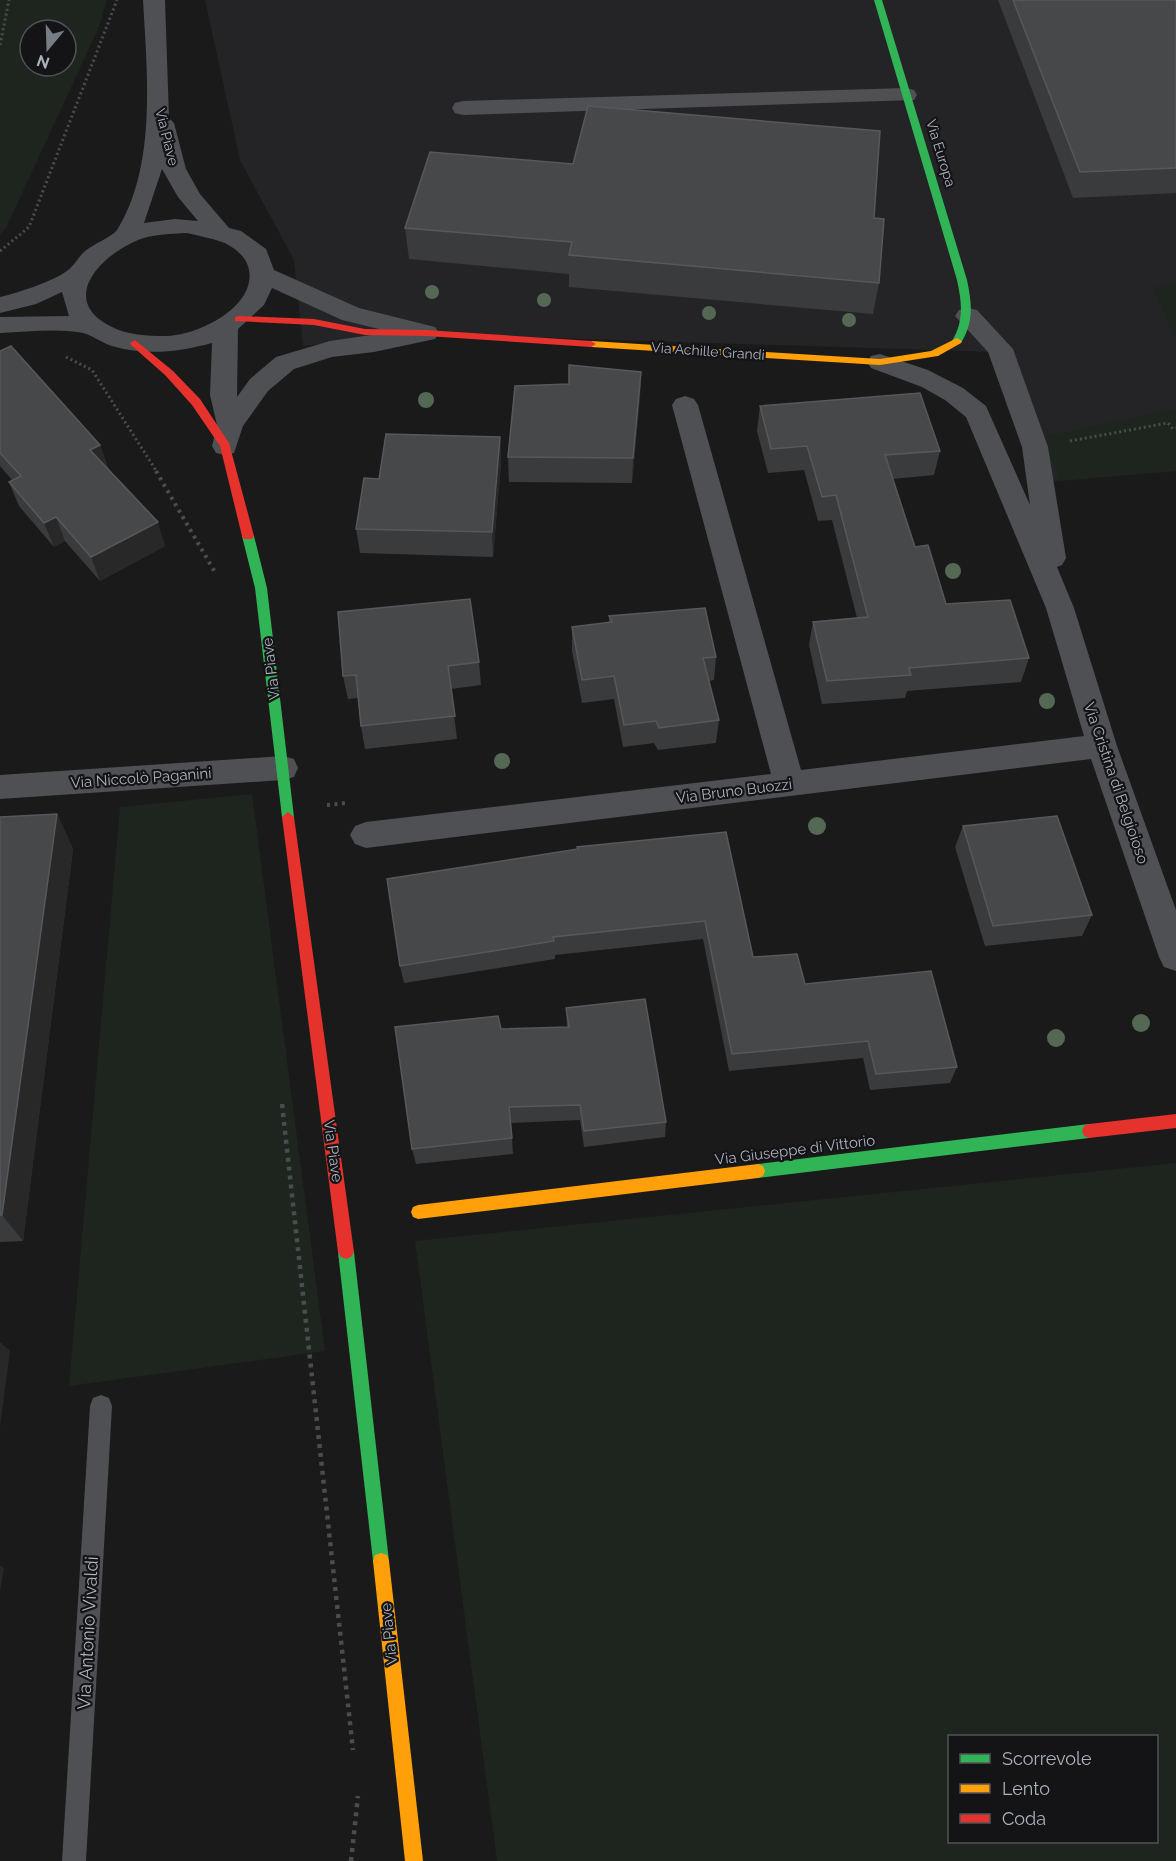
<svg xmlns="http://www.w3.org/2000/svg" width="1176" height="1861" viewBox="0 0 1176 1861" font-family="Raleway,sans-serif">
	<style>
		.built { fill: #242427 }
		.green { fill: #1e251e; fill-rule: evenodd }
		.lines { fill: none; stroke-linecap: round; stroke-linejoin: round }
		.path-far2 { stroke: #4a4c4e; stroke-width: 3; stroke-dasharray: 2 3; stroke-linecap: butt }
		.path-far1 { stroke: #4a4c4e; stroke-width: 4; stroke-dasharray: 3 4.5; stroke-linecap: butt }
		.path { stroke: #4a4c4e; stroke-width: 4.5; stroke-dasharray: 4 5; stroke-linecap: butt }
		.lane { fill: #4e5054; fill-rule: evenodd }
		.street { fill: #4e5054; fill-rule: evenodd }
		.fast { fill: #30b455; fill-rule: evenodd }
		.slow { fill: #ff9f0a; fill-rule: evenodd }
		.jam { fill: #e5322d; fill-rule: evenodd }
		.tree { fill: #546854 }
		.wall { fill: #3a3b3d }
		.shaded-wall { fill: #282829 }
		.building { fill: #47484a; stroke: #56585c; stroke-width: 1.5 }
		.labels { text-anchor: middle; stroke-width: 4.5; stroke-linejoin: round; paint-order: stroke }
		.far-street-label { font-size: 14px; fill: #abb2bc; stroke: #141417 }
		.street-label { font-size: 15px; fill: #abb2bc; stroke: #141417 }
		.near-street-label { font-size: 18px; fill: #abb2bc; stroke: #141417 }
	</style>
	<rect width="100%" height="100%" fill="#1a1a1b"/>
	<path class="built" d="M205,0H1176V471L1040,482L995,352L430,334L303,346L294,260L240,160Z"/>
	<g class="green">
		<path d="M0,0H107L99,27L6,228L0,234ZM30,30H66V66H30Z"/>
		<path d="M1176,283V340L1153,288Z"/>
		<path d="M1176,409V471L1060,481L1043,437Z"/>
		<path d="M252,794L325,1351L69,1386L120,807Z"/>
		<path d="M1176,1163V1861H497L415,1241ZM950,1736H1156V1842H950Z"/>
	</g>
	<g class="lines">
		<g class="path-far2">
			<path d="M0,45L9,0"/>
			<path d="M0,251L29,227L117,0"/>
			<path d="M66,357L92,370L157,472"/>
			<path d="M1070,441L1168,423L1173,429L1176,428"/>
		</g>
		<g class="path-far1">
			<path d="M156,471L216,574"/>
			<path d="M327,805L346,803"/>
		</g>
		<g class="path">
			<path d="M282,1104L353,1750"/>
			<path d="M351,1861L358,1796"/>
		</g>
		<path class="lane" d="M101,1395L109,1398L112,1406L86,1861H62L90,1406L93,1398Z"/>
		<g class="street">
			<path d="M143,0H165L169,118L174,123L186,169L200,194L229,228L241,231L266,249L274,270L359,308L435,327L439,333L435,339L374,352L332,357L294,369L268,391L243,426L234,453L225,455L216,453L212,446L217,425L210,395L212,343C178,352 147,356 112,346C102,343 92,335 83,333C56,328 27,332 0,333V317L69,316L62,292L36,304L0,313V297C17,293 55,281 68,270C74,266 78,258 83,253C91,245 112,237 117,230C157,166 147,72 143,0ZM162,169L178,197L198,221L175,219L144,223ZM187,233C199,236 211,238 222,242C233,246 245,256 248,266C260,305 199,336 165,336C148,336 127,335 112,327C57,300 101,255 138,240C153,234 170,234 187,233ZM272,288L342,320L391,332L330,341L276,357L250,379L237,397L238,329L264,305Z"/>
			<path d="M906,88L914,90L917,95L914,100L463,115L455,113L452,108L455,103L463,101Z"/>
			<path d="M968,308L977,310L1013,349L1048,447L1066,558L1062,565L1057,567L1074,608L1117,746L1176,910V971L1164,967L1159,957L1091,759L366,848L355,844L350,835L355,826L366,822L771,774L672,405L676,399L685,396L694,399L698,405L801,770L1084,736L1046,608L966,417L945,400L922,387L871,368L867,362L871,356L880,354L928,370L963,388L986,406L1030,505L1022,447L988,352L955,316L959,310Z"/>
			<path d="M283,756L294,759L298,768L294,777L283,780L0,799V775Z"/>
		</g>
		<g class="fast">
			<path d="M874,0H882L967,280C972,304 974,322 961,343L957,344L952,341C964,321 962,303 957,280Z"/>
			<path d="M248,532L254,536L267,588L294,817L288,822L282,817L255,588L242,536Z"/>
			<path d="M1089,1124L1094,1126L1096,1131L1094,1136L1089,1138L758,1178L753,1176L751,1171L753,1166L758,1164Z"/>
			<path d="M346,1245L351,1247L354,1252L389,1561L387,1567L381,1569L375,1567L373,1561L338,1252L341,1247Z"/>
		</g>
		<g class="slow">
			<path d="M957,338L962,341L961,343L938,356L880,365L591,347L586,344L591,341L880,359L931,351Z"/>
			<path d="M758,1164L763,1166L765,1171L763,1176L758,1178L418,1219L413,1217L411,1212L413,1207L418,1205Z"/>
			<path d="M381,1553L387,1555L389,1561L423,1861H405L373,1561L375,1555Z"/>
		</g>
		<g class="jam">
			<path d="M239,316L314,319L365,329L426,330L591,341L596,344L591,347L426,336L365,335L314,325L235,321V317Z"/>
			<path d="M135,340L173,371L200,399L229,443L254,536L252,539H244L242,536L220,446L192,405L165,375L131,345L130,343Z"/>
			<path d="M288,812L294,817L354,1252L351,1257L346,1259L341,1257L338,1252L282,817Z"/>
			<path d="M1176,1114V1128L1089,1138L1084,1136L1082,1131L1084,1126L1089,1124Z"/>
		</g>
	</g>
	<g class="tree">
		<circle cx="432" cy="292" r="7"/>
		<circle cx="544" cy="300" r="7"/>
		<circle cx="709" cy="313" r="7"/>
		<circle cx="849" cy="320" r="7"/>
		<circle cx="426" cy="400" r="8"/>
		<circle cx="953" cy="571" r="8"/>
		<circle cx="1047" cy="701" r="8"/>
		<circle cx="502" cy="761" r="8"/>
		<circle cx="817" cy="826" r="9"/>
		<circle cx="1141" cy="1023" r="9"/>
		<circle cx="1056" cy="1038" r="9"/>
	</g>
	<g class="wall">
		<path d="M998,0H1176V193L1073,198Z"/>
		<path d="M874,218L879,283L873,314L569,287V274L409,259L405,228Z"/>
		<path d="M0,351L100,445L108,468L165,546L100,581L65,541L54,547L19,506L9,482L12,480L0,466Z"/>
		<path d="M641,372L640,397L632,483L509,482L508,457L569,384Z"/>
		<path d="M760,406L940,451L934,475L893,479L915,547L946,604L1029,658L1021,682L907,691L905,698L822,704L809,645L813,622L857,618L832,520L818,521L804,470L768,473L757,431Z"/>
		<path d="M500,437L501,462L493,557L360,553L356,529L379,479Z"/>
		<path d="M609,616L716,657L714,680L709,681L719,720L716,743L658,750L654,743L623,747L614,699L582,703L572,651V627L609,623Z"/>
		<path d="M479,662L481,685L451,689L457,739L365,749L361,726L358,698L348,699L343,676Z"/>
		<path d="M57,814L73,849L23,1241L0,1242V817Z"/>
		<path d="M963,826L1092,915L1082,936L985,946L955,847Z"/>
		<path d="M726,832L753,957L805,984L957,1067L950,1083L870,1090L863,1058L729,1071L703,939L555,955V959L404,983L400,966Z"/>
		<path d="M566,1008L666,1122L665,1137L584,1147L580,1120L511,1123L513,1154L416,1164L412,1149L567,1027Z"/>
	</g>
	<g class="shaded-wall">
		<path d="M641,372L640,397L632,483L633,458Z"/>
		<path d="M500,437L501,462L493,557L492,532Z"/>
		<path d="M100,445L108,469L90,450Z"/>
		<path d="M56,517L65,541L54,547L44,523Z"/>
		<path d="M158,522L165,546L100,581L91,557Z"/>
		<path d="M57,814L73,849L23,1241L2,1215Z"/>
		<path d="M0,1342L10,1351L0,1427Z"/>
		<path d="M0,1566L4,1568L0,1591Z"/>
	</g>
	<g class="building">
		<path d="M1013,0H1176V168L1080,172Z"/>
		<path d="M588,106L880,131L874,218L884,219L879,283L569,255L572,242L405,228L430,152L573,164Z"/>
		<path d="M11,346L100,445L90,450L158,522L91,557L56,517L44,523L9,482L21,476L0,453V351Z"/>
		<path d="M569,365L641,372L633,458L508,457L515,386L569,384Z"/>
		<path d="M920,393L940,451L885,455L915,547L928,545L946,604L1010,600L1029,658L909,668L911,675L827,681L813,622L868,617L836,495L822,497L807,446L771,449L760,406Z"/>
		<path d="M386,434L500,437L492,532L356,529L364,478L379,479Z"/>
		<path d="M470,599L479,662L448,666L455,716L361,726L356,675L343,676L338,612Z"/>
		<path d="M705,608L716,657L703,658L719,720L659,728L656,721L624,725L614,676L582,680L572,627L612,622L609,616Z"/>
		<path d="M57,814L2,1215H0V817Z"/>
		<path d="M1057,816L1092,915L993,926L963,826Z"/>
		<path d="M726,832L753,957L797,954L805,984L931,971L957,1067L876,1074L868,1041L732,1054L705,921L553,937L554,941L400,966L387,879L578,849L577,847Z"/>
		<path d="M645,999L666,1122L584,1131L580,1105L509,1107L512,1138L412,1149L395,1027L498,1016L501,1029L569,1027L566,1008Z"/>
	</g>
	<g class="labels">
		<g class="far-street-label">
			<text transform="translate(167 137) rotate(76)" y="5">Via Piave</text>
			<text transform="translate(941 153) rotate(73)" y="5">Via Europa</text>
			<text transform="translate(708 351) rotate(4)" y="5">Via Achille Grandi</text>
		</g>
		<g class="street-label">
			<text transform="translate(271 669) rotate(-97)" y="5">Via Piave</text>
			<text transform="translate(141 778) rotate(-4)" y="5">Via Niccolò Paganini</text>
			<text transform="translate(1116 783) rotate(71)" y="5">Via Cristina di Belgioioso</text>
			<text transform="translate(734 791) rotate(-7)" y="5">Via Bruno Buozzi</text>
			<text transform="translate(795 1150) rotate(-7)" y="5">Via Giuseppe di Vittorio</text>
			<text transform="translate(333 1151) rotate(82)" y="5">Via Piave</text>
			<text transform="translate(389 1634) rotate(-96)" y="5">Via Piave</text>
		</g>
		<g class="near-street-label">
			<text transform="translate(88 1633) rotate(-87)" y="6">Via Antonio Vivaldi</text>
		</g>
	</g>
	<rect x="948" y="1735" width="210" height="108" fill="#141417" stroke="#505359" stroke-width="1.5"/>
	<rect x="960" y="1754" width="30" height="9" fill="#30b455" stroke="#505359" stroke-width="1.5"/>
	<text x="1002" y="1765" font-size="18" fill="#abb2bc">Scorrevole</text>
	<rect x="960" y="1784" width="30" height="9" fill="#ff9f0a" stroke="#505359" stroke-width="1.5"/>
	<text x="1002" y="1795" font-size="18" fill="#abb2bc">Lento</text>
	<rect x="960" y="1814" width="30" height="9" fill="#e5322d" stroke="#505359" stroke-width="1.5"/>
	<text x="1002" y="1825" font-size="18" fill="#abb2bc">Coda</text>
	<g transform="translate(48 48) rotate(199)"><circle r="28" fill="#141417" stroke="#505359" stroke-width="1.5"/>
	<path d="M0-4.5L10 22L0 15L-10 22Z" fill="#787d84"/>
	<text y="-9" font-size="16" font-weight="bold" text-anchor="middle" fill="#abb2bc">N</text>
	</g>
</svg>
